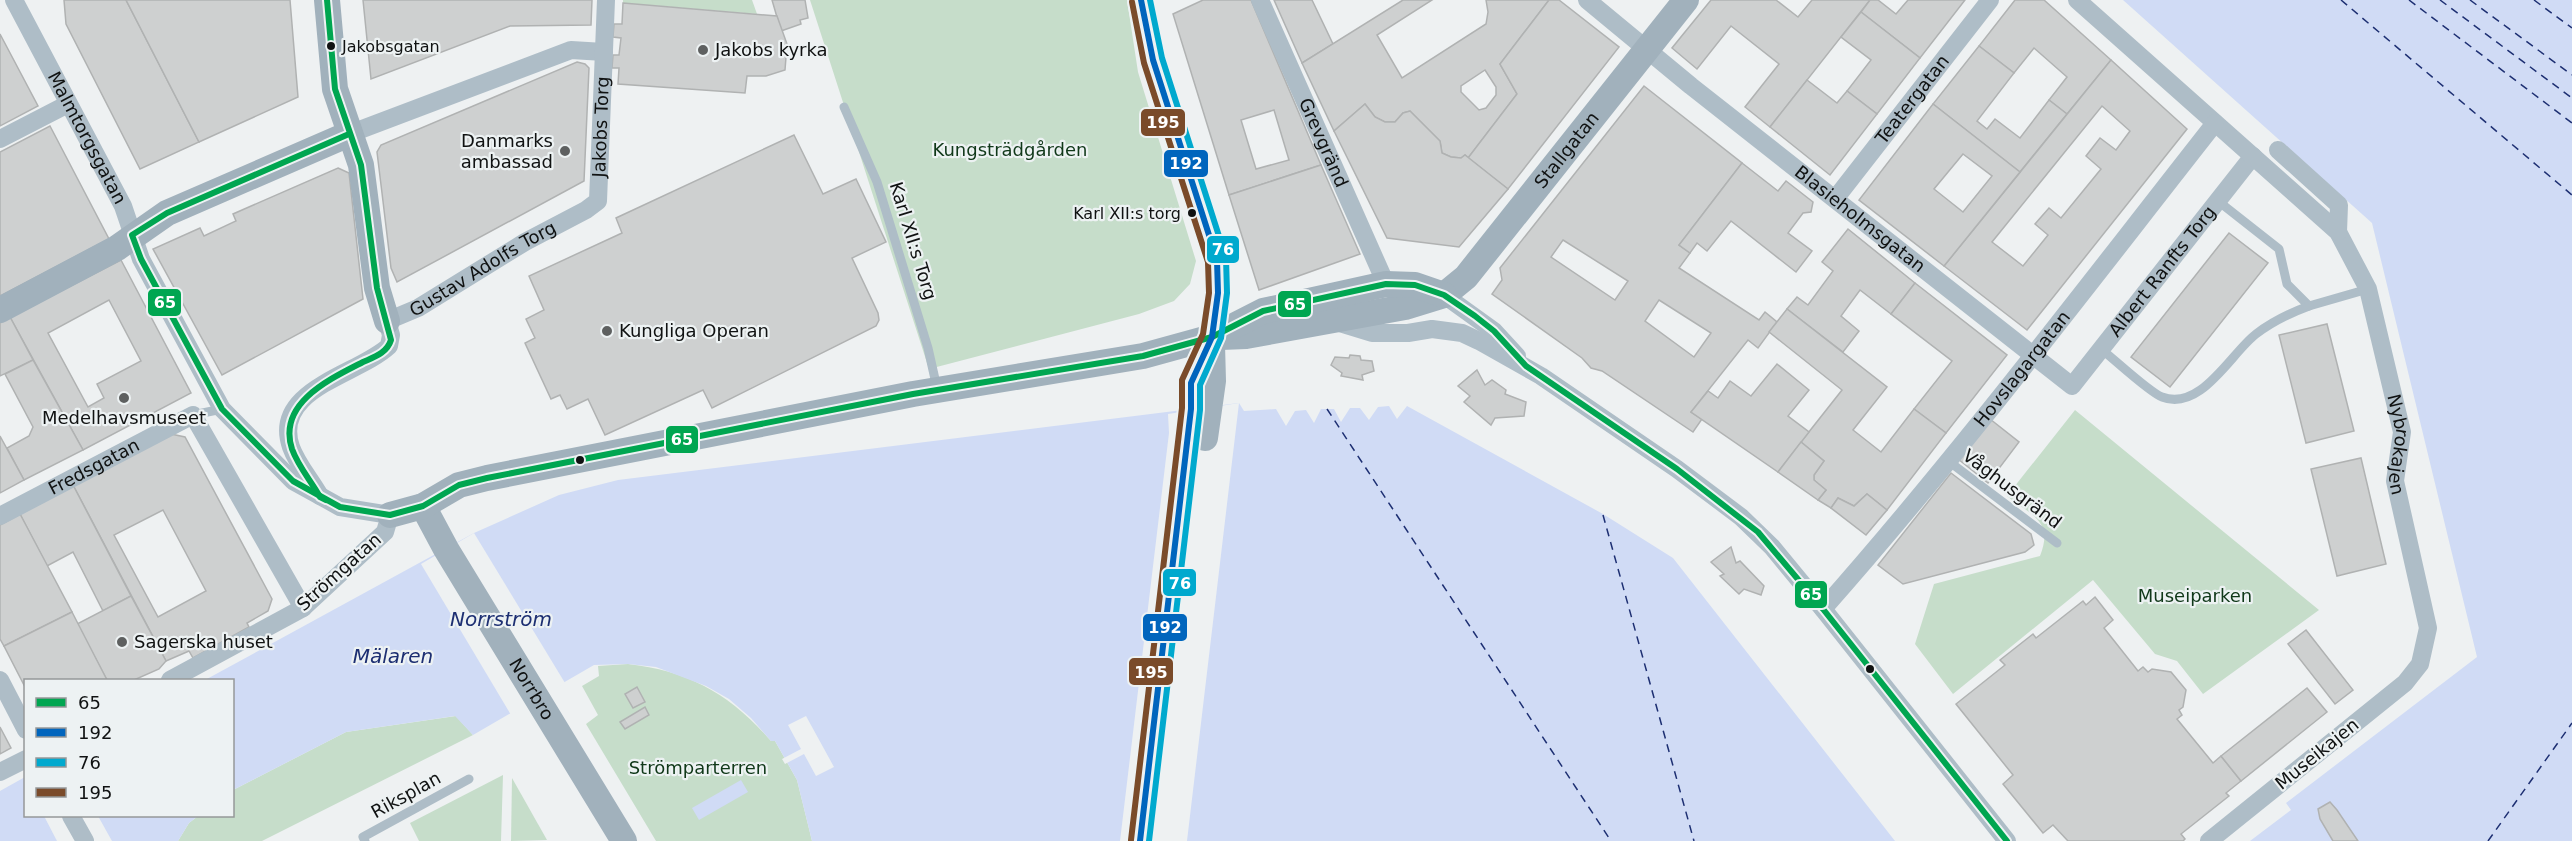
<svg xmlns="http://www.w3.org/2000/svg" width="2572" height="841" viewBox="0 0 2572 841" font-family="'DejaVu Sans',sans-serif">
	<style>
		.green { fill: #c6ddca }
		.water { fill: #d0dbf5 }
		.pier { fill: #eef1f2 }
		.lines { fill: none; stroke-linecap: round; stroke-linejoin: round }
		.ferry { stroke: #1d2f72; stroke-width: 1.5; stroke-dasharray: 8 6; stroke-linecap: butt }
		.building { fill: #ced0d0; stroke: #b0b2b2; stroke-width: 1.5; fill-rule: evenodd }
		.lane { stroke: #aebdc7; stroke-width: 9 }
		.street { stroke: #aebdc7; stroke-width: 18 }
		.secondary { stroke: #a1b1bc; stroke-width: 26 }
		.bus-1-casing { stroke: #edf2f3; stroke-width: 10 }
		.bus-2-casing { stroke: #edf2f3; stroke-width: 10 }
		.bus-3-casing { stroke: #edf2f3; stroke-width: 10 }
		.bus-4-casing { stroke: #edf2f3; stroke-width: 10 }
		.bus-1 { stroke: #00a651; stroke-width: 6 }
		.bus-2 { stroke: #0065bd; stroke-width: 6 }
		.bus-3 { stroke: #00a9ce; stroke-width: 6 }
		.bus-4 { stroke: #7a4b2a; stroke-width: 6 }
		.bus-dot { fill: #101212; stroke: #edf2f3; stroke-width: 2 }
		.poi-dot { fill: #5e6060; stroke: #edf2f3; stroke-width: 2 }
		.labels { text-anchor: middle; stroke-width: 4.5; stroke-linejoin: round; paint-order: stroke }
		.bus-label { font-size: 16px; fill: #101212; stroke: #edf2f3; text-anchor: start }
		.poi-label { font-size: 18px; fill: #101212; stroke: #edf2f3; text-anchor: start }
		.street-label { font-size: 18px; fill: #101212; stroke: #edf2f3 }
		.park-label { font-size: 18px; fill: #103819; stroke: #edf2f3 }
		.water-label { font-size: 20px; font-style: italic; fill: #1d2f72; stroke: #edf2f3 }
		.line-badge { stroke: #edf2f3; stroke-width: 2 }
		.badge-label { font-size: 16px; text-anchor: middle; font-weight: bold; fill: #fff }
	</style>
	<rect width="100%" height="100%" fill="#eef1f2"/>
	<g class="green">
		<path d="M623,0H752L757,14L623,3Z"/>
		<path d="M810,0H1127L1138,72L1196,261L1190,284L1174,301L1139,314L929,369Z"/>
		<path d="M2075,410L2319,610L2203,694L2177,661L2155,654L2093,580L1953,694L1915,644L1934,584L2040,556C2054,521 2032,516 2007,496Z"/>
		<path d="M628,664C690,671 731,695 771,741H775L797,780L812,841H656L586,724L598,715L582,686L599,676L598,666Z"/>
		<path d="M456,716L473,735L262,841H178L189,823L198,816H232L233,790L346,732Z"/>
		<path d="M503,775L501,841H419L410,823Z"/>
		<path d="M512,778L547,840L511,841Z"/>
	</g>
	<g class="water">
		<path d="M2123,0H2572V841H2250L2291,810L2286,803L2477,657L2372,223Z"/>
		<path d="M1239,403L1244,411L1276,409L1286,426L1295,411L1306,410L1314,423L1321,409H1334L1341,422L1350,408H1360L1369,420L1378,407L1389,406L1397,419L1407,406L1603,514L1673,558L1895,841H812L797,780L775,741H771L751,718L729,699L706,686L656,667L628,664L594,665L473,735L455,716L346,732L233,790L232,680H205L474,533L559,495L618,480Z"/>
		<path d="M25,777L26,816H198L189,823L178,841H0V791Z"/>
		<path d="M741,780L748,792L699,820L692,808Z"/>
	</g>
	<g class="pier">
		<path d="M1239,403L1187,841H1120L1169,433L1168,414Z"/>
		<path d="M474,533L565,683L511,715L421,564Z"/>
		<path d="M806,716L834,767L816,776L804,754L785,764L782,759L801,749L788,725Z"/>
		<path d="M44,816H98L112,841H57Z"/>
	</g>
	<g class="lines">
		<g class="ferry">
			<path d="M2341,0L2572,195"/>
			<path d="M2409,0L2572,123"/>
			<path d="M2440,0L2572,98"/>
			<path d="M2470,0L2572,75"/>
			<path d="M2534,0L2572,28"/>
			<path d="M1327,409L1611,841"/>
			<path d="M1603,515L1694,841"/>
			<path d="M2488,841L2572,723"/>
		</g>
	</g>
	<g class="building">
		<path d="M64,0H126L199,142L140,169L66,24Z"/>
		<path d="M126,0H290L298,97L199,142Z"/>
		<path d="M363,0H592L591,25L510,26L371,79Z"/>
		<path d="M772,0H805L808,18L800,20L801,24L781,31Z"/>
		<path d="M1203,0H1251L1321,165L1229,195L1173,14ZM1274,110L1289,160L1256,169L1241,120Z"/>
		<path d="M1274,0H1312L1333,44L1302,63Z"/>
		<path d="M1403,0H1432L1377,35L1402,78L1486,24L1488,12L1486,0H1549L1500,64L1517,94L1468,158L1465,155L1461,158L1451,157L1442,153L1440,141L1410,111L1403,113L1395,122H1385L1375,117L1365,104L1334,131L1302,63ZM1485,70L1496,87V95L1486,108L1479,110L1461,92V86Z"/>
		<path d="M1549,0H1559L1619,47L1508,189L1468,158L1517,94L1500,64Z"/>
		<path d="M1711,0H1776L1798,17L1812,0H1870L1770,127L1745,107L1779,64L1731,26L1697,69L1672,48Z"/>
		<path d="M1870,0H1878L1896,14L1908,0H1965L1920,58L1861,12Z"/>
		<path d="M2015,0H2044L2111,60L2067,114L2049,100L2067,77L2034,48L2014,73L1979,46Z"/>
		<path d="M623,3L777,16L787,44L785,70L766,76H747L745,93L618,84L619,68H612L613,55H619L621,38L613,37L614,24H622Z"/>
		<path d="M1861,12L1920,58L1877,114L1847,91L1871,60L1841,37Z"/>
		<path d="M0,34L38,106L0,126Z"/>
		<path d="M1979,46L2014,73L1977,121L1987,129L1995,119L2020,138L2049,100L2067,114L2020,172L1933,104Z"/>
		<path d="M2111,60L2187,129L2027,330L1944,266ZM2102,106L2130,131L2116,150L2100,138L2086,156L2101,169L2061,218L2049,208L2035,224L2048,235L2023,266L1992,242Z"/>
		<path d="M577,62L585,64L589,68L584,181L397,282L391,268L382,193L377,152L381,145Z"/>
		<path d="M1807,80L1837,103L1847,91L1877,114L1830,175L1770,127Z"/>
		<path d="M1644,86L1742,163L1679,245L1690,253L1679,268L1759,320L1765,312L1777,322L1758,348L1748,340L1691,412L1702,419L1693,432L1602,371L1591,368L1582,358L1492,294L1502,280L1500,268ZM1563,240L1628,281L1615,300L1551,257ZM1659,300L1711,333L1694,357L1645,321Z"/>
		<path d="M1365,104L1375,117L1385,122H1395L1403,113L1410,111L1440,141L1442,153L1451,157L1461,158L1465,155L1508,189L1459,247L1387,238L1334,131Z"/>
		<path d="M1933,104L2020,172L1944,266L1859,200ZM1963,154L1992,176L1963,212L1934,189Z"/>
		<path d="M50,126L109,239L0,296V152Z"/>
		<path d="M794,135L823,194L856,179L886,242L852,258L878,313L879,320L876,326L712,408L703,390L605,435L588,399L567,409L560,395L551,399L525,343L535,338L526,319L544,310L529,276L622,233L616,218Z"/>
		<path d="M1742,163L1778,191L1786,181L1813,202L1811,212L1803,213L1788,233L1812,251L1796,272L1731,221L1707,251L1697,243L1690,253L1679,245Z"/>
		<path d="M1321,165L1360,254L1259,290L1229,195Z"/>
		<path d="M338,168L349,173L363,299L222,375L153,249L200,228L204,236L236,221L233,214Z"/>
		<path d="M1848,229L1915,283L1891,314L1860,290L1841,316L1859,331L1843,352L1787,309L1797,297L1808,305L1833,271L1822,262Z"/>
		<path d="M2229,233L2268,263L2170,387L2131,357Z"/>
		<path d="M121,260L191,393L83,450L10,317ZM109,300L141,361L97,384L104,398L88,407L48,333Z"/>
		<path d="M1915,283L2007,355L1946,433L1914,409L1952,361L1891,314Z"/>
		<path d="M1787,309L1887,387L1853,430L1881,452L1914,409L1946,433L1887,510L1867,494L1854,506L1838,498L1831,508L1818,500L1826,490L1814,480V475L1824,461L1801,442L1842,390L1769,332Z"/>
		<path d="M10,317L33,360L0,376V323Z"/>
		<path d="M2327,324L2354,431L2306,443L2279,335Z"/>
		<path d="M1350,355L1360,356L1361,360L1372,361L1374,371L1362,375L1363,380L1341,376L1342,373L1331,365L1335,357L1349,358Z"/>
		<path d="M33,360L83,450L24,480L7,448L29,436L33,427L5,374Z"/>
		<path d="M1777,364L1809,390L1788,416L1809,432L1778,472L1691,412L1708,391L1718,398L1730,381L1751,396Z"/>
		<path d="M1477,370L1485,385L1492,380L1506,390L1505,394L1526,402L1524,416L1495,418L1491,425L1464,402L1470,396L1458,386Z"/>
		<path d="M1990,419L2019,442L1988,483L1958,459Z"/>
		<path d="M171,434L185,437L272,599L268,611L247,623L249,627L193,658L189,651L166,661L73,485ZM163,510L206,591L158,617L114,535Z"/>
		<path d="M0,436L24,480L0,493Z"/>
		<path d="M1801,442L1824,461L1814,475V480L1826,490L1818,500L1778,472Z"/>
		<path d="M2361,458L2386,564L2337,576L2311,469Z"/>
		<path d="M1951,473L2031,534L2034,545L2025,552L1903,584L1878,565Z"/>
		<path d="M73,485L131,596L103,611L73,552L47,566L20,514Z"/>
		<path d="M1867,494L1887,510L1866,535L1831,508L1838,498L1854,506Z"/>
		<path d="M20,514L72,612L4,646L0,639V525Z"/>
		<path d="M1731,547L1736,563L1740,561L1764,586L1761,595L1744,589L1739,594L1720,576L1724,574L1711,562Z"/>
		<path d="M131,596L166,661L159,669L134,680H107L77,624Z"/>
		<path d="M2095,597L2113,620L2104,628L2138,671L2143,667L2148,672L2152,669L2171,672L2186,690L2183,707L2179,710L2182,715L2177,719L2213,763L2221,756L2241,781L2226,793L2229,796L2181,834L2185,839L2183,841H2068L2053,825L2043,833L2003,784L2013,775L1956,704L2005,665L2000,660L2033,634L2036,638L2083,601L2086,605Z"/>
		<path d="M72,612L107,680H26V689L4,646Z"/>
		<path d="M2306,630L2353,690L2335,704L2288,644Z"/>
		<path d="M637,687L645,702L633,708L625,694Z"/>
		<path d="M2307,688L2327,712L2241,781L2221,756Z"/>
		<path d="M645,707L649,715L625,729L620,722Z"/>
		<path d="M0,727L11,748L0,754Z"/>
		<path d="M2330,802L2337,810L2358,841H2333L2320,819L2318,809Z"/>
	</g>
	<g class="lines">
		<g class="lane">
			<path d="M844,107L877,182L928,348L937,388"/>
			<path d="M2218,201L2279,249L2287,284L2309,306L2368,289"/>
			<path d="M2101,349C2114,359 2150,393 2162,397C2201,412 2231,353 2256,334C2273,321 2290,313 2309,306"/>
			<path d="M193,415L222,409"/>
			<path d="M1947,460L2057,543"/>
			<path d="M365,841L363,837L469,779"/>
		</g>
		<g class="street">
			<path id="s1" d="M14,0L123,206L141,259L222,409L293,481L340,507L390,515L385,532L303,608L170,680"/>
			<path d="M1141,0L1153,60L1217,260L1218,293L1212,337"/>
			<path id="s2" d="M1260,0L1386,284"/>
			<path id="s3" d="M1587,0L1691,86L2072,386L2253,156"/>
			<path id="s4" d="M2077,0L2338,232L2368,289L2402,432L2395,481L2428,628L2420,664L2405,683L2209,841"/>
			<path d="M349,134L571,50L604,52"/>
			<path d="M0,139L68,104"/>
			<path d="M2278,150L2339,205L2338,232"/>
			<path id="s5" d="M1835,199L1990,0"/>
			<path d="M1444,295L1494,331L1517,356"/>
			<path d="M1336,322L1372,333H1408L1432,329L1462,333L1479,341L1541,376L1677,469L1741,517L1772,547L1823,609L2007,841"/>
			<path id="s6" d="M320,496C311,480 297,464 291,447C271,389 358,375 389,346L391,335L387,321L418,308L525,242L586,210L598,201L606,0"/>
			<path id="s7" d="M0,516L193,415L303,608"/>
			<path id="s8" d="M1823,609C1961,453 2086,287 2215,123"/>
			<path d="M0,680L26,730"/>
			<path d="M0,772L26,759"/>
			<path d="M71,816L85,841"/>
		</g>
		<g class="secondary">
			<path d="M327,0L335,89L361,165L377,288L387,321"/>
			<path d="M0,310L117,248L167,213L349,134"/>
			<path id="s9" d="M1221,337L1246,336L1405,307L1444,295L1466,277L1686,0"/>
			<path d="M1205,438L1213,381L1212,344"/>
			<path id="s10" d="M423,506L446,549L624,841"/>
			<path d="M390,515L423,506L459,485L487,478L913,394L1143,356L1212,337L1263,311L1386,284L1415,285L1444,295"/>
			<path d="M1140,841L1191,409V383L1212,337"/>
		</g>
		<defs>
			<g id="bus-1">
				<path d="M349,134L167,213L132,235L141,259L222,409L293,481L340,507L390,515L423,506L459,485L487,478L913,394L1143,356L1212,337L1263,311L1386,284L1415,285L1444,295L1475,316L1494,331L1526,366L1677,469L1758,532L1823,609L2007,841"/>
				<path d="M326,500L320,497C311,481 298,466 292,449C277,403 330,379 363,362C374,357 387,353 391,340L377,288L361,165L335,89L327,0"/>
			</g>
			<path id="bus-2" d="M1140,841L1191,409V383L1212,337L1218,293L1217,260L1153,60L1141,0"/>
			<path id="bus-3" d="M1149,841L1200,410V385L1221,338L1227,293L1226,258L1162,58L1150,0"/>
			<path id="bus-4" d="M1131,840L1182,408V380L1203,334L1209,293L1208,262L1144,63L1132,2"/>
		</defs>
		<use href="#bus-1" class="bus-1-casing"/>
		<use href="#bus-2" class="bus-2-casing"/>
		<use href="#bus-3" class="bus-3-casing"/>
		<use href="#bus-4" class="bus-4-casing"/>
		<use href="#bus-1" class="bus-1"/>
		<use href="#bus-2" class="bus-2"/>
		<use href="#bus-3" class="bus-3"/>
		<use href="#bus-4" class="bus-4"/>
	</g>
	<g class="bus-dot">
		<circle cx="331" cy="46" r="5"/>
		<circle cx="1192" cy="213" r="5"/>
		<circle cx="580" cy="460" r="5"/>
		<circle cx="1870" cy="669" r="5"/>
	</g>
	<g class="poi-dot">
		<circle cx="703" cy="50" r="6"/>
		<circle cx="565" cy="151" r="6"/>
		<circle cx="607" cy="331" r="6"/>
		<circle cx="124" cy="398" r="6"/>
		<circle cx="122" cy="642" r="6"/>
	</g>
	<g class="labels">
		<g class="bus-label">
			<text x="342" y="52">Jakobsgatan</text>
			<text x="1181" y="219" text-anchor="end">Karl XII:s torg</text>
		</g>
		<g class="poi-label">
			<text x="715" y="56">Jakobs kyrka</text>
			<text x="553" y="147" text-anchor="end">Danmarks<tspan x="553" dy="21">ambassad</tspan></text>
			<text x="619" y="337">Kungliga Operan</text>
			<text x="124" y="424" text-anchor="middle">Medelhavsmuseet</text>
			<text x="134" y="648">Sagerska huset</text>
		</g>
		<g class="street-label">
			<text dy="6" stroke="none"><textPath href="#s5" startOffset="126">Teatergatan</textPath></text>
			<text dy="6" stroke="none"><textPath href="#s6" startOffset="554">Jakobs Torg</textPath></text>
			<text dy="6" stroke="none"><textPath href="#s1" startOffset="156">Malmtorgsgatan</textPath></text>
			<text dy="6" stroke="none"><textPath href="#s2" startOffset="156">Grevgränd</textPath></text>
			<text dy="6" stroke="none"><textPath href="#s9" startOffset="418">Stallgatan</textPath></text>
			<text dy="6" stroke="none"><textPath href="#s3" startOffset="350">Blasieholmsgatan</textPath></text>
			<text transform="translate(913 241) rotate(73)" y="6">Karl XII:s Torg</text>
			<text dy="6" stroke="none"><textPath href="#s6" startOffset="346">Gustav Adolfs Torg</textPath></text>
			<text dy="6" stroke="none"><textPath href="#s3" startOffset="766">Albert Ranfts Torg</textPath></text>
			<text dy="6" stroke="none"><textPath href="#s8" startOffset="312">Hovslagargatan</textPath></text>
			<text dy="6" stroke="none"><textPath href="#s4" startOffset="573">Nybrokajen</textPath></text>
			<text dy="6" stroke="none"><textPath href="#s7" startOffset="106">Fredsgatan</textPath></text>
			<text transform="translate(2012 489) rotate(37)" y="6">Våghusgränd</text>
			<text transform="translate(339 572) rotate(-42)" y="6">Strömgatan</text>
			<text dy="6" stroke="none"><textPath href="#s10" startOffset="213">Norrbro</textPath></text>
			<text transform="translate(2317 754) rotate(-39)" y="6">Museikajen</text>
			<text transform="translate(406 795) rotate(-29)" y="6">Riksplan</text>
		</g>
		<g class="park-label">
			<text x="1010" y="156">Kungsträdgården</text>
			<text x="2195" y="602">Museiparken</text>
			<text x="698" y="774">Strömparterren</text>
		</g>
		<g class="water-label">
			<text x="501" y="626">Norrström</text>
			<text x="393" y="663">Mälaren</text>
		</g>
	</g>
	<g class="line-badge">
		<rect x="1140" y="108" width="46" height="29" rx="6" fill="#7a4b2a"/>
		<rect x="1163" y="149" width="46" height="29" rx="6" fill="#0065bd"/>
		<rect x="1206" y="235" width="34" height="29" rx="6" fill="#00a9ce"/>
		<rect x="147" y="288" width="35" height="29" rx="6" fill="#00a651"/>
		<rect x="1277" y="290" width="35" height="28" rx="6" fill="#00a651"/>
		<rect x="665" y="425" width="34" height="29" rx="6" fill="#00a651"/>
		<rect x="1162" y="568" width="35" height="29" rx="6" fill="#00a9ce"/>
		<rect x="1794" y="580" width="34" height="29" rx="6" fill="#00a651"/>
		<rect x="1142" y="613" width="46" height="29" rx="6" fill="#0065bd"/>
		<rect x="1128" y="657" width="46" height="29" rx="6" fill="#7a4b2a"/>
	</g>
	<g class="badge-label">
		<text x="1163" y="128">195</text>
		<text x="1186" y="169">192</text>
		<text x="1223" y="255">76</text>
		<text x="165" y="308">65</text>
		<text x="1295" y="310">65</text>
		<text x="682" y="445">65</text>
		<text x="1180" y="589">76</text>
		<text x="1811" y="600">65</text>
		<text x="1165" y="633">192</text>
		<text x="1151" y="678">195</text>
	</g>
	<rect x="24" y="679" width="210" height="138" fill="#edf2f3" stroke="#959899" stroke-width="1.5"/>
	<rect x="36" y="698" width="30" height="9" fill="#00a651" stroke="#959899" stroke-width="1.5"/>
	<text x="78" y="709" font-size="18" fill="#101212">65</text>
	<rect x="36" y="728" width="30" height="9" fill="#0065bd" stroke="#959899" stroke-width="1.5"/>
	<text x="78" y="739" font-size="18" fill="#101212">192</text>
	<rect x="36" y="758" width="30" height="9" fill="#00a9ce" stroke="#959899" stroke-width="1.5"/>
	<text x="78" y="769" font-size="18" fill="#101212">76</text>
	<rect x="36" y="788" width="30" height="9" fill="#7a4b2a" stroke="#959899" stroke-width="1.5"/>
	<text x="78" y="799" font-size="18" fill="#101212">195</text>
</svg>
